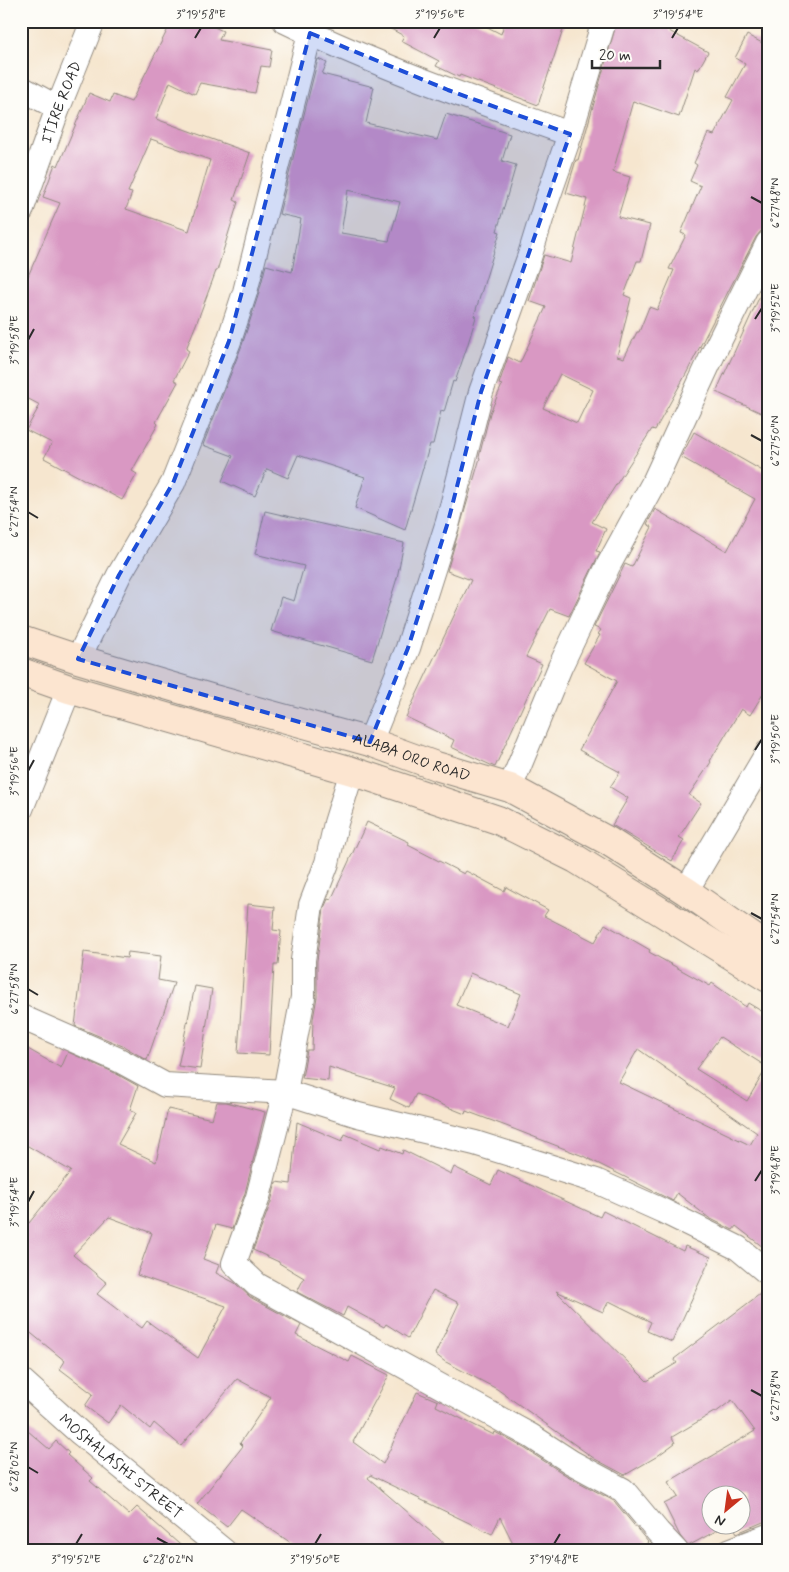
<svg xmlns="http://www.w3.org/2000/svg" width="789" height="1572" viewBox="0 0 789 1572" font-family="Mynerve,sans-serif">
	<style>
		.building { fill: #d998c3; fill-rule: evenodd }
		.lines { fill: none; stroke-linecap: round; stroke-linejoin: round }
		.street-casing { stroke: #90887d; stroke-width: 26 }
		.secondary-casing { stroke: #90887d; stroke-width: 30 }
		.street { stroke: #fff; stroke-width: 24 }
		.secondary { stroke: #fce5d0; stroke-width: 28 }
		.marked { fill: #1d4ed8; fill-opacity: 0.2; stroke: #1d4ed8; stroke-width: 4; stroke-dasharray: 10 6; stroke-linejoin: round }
		.ticks { fill: none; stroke: #2b2b2b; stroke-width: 2 }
		.labels { text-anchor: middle; stroke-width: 4; stroke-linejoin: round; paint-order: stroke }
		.street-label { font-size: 15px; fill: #2b2b2b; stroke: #fdfcf7 }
		.neatline { fill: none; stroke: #2b2b2b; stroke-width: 2 }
		.ticks-label { font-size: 12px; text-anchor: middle; fill: #2b2b2b }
	</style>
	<rect width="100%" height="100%" fill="#fdfcf7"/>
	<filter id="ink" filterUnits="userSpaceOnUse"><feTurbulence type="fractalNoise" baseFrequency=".02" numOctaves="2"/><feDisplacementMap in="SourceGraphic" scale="10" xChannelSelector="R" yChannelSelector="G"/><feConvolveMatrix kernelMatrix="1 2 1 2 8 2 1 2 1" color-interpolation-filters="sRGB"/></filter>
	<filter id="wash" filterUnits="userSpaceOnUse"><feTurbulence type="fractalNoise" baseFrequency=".0096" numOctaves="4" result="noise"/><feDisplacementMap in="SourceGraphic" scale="20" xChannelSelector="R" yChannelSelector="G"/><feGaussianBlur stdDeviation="1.12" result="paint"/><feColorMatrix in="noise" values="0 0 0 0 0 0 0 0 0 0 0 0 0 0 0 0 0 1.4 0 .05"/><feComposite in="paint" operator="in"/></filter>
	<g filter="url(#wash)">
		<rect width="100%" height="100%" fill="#f6e6cf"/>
		<g id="blocks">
			<g class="building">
				<path d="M172,21H201L223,31L219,40L272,50L269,67L261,66L255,93L200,83L195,94L170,82L156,119L250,153L234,200L238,202L217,271H216L197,322L186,349L189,351L174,380L178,382L156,422L158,424L132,471L137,474L122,500L44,458L52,443L26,430L40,405L21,395V292L60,203L43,197L55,164L58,166L89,93L110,102L113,95L131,102ZM151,139L210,160L189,231L126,209L132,193L128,192Z"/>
				<path d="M376,21H476L501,34L505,21H566L538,105L460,75L459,77L436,66L439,61L401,41L404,36Z"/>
				<path d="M617,21H672L669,31L708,52L698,70L695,68L679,117L633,101L613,172L630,177L618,217L650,225L641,261H637L624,295L631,298L617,356L624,358L637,332H639L649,307L657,310L674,270L669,269L686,235L681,233L701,186L690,181L697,165L694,163L708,133L714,135L733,100L727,97L745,64L735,58L747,35L768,46V229L761,231L756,237L686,374L655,430L652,429L592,522L606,529L596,551L600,552L569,616L550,609L526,657L542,664L495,767L451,747L454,740L406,717L471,580L447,571L480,458L479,457L490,413L502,385L499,384L508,357L520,363L546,307L529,301L544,255L571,263L587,199L566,193L576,160H578ZM560,374L593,390L577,423L543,408Z"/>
				<path d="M318,59L327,63L322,74L374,87L366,123L437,140L446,114L510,134L502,161L516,165L497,231L500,232L474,316L476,317L467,347L455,382L453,381L444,412L441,411L433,444H430L405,530L355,508L365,477L298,455L288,478L267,469L255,496L222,481L233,456L203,445L242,345L258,296L266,265L292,272L301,219L279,214ZM348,190L400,202L389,241L341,233Z"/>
				<path d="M768,278V416L716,392Z"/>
				<path d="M694,432L768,474V686L750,715L741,709L710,761L711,762L689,795L701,803L679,837L684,840L672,861L612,825L628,798L610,787L620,772L579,750L617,681L584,663L600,635L598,634L601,630L594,627L625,564L632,567L652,527L647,524L655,509L727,551L755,499L681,457Z"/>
				<path d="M265,511L404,543L397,578L372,660L271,631L281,597L294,601L304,566L255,554Z"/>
				<path d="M367,822L409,842L408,845L464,874L466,871L504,891L506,887L548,910L544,916L595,942L605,924L650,950L649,952L710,986L712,983L746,1007L748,1003L768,1015V1251L736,1226L733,1230L709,1218L677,1193L673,1201L583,1156L506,1126L466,1111L465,1114L416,1094L409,1108L390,1099L395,1088L329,1067L328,1081L302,1078L307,1050H312L313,1019L317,997V961L324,908L328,899L331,900ZM470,973L521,994L508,1026L456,1005ZM720,1037L767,1067L747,1101L696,1069ZM638,1049L757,1133L750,1145L619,1082Z"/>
				<path d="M248,904L275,907L273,930L281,931L278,965H274L269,1055L238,1053Z"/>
				<path d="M84,952L127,958L128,952L161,956L158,980L174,983L147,1060L125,1047L75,1026Z"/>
				<path d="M195,986L212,989L200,1069L178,1066Z"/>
				<path d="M21,1045L61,1068L68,1052L113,1072L138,1086L130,1110L136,1113L118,1144L156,1162L168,1109L212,1119L217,1102H226L265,1112L245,1193L232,1229L216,1225L203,1259L219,1265L216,1273L235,1283L250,1297L301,1325L296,1335L349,1362L352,1356L389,1375L353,1442L383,1464L417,1392L438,1401L436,1406L494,1435L495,1432L524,1448L564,1474L614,1501L648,1542L639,1551H517L500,1517L492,1534L370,1475L368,1478L453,1551H303L241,1509L227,1527L197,1504L243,1446L240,1443L271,1397L237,1379L181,1446L154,1423L150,1429L121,1405L108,1423L85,1406L93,1394L60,1369L65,1361L21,1325V1216L29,1223L71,1171L21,1142ZM109,1217L152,1233L137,1275L226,1306L198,1358L147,1321L142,1328L97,1294L107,1283L73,1255Z"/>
				<path d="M297,1122L342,1141L345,1134L380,1149L382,1146L402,1154L403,1150L451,1174L454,1167L491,1185L498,1170L600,1217L603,1211L683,1251L685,1246L711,1257L672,1342L647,1331L651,1322L609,1301L603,1312L556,1291L647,1381L677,1363L674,1359L768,1288V1520L737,1533L732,1524H742V1494H712V1524H729L688,1546L680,1536L664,1504L678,1497L668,1482L755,1431L732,1400L715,1413L714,1412L672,1437L675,1443L656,1457L625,1475L595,1459L497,1389L444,1361L435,1354L459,1303L433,1290L408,1338L386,1324L384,1327L347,1307L343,1316L297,1292L304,1278L279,1263V1262L253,1250L271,1202L276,1182L291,1184Z"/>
				<path d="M21,1425L49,1449L56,1441L69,1453L67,1455L93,1478L90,1481L129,1515L137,1507L187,1551H21Z"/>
			</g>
		</g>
	</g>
	<g filter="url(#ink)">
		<use href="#blocks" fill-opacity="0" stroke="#90887d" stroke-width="1"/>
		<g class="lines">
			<defs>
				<g id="street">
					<path d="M285,21C377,66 474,100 570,134"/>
					<path d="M21,88L58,108"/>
					<path id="s1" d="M21,211L58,108L93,21"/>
					<path d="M78,659L119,575L173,483L229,341L245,292L310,33"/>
					<path d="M370,742L408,648L448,522L481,392L529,258L545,206L570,134L604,21"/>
					<path d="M352,771L336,823L327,863L311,905L303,960V997L285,1092L258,1197L234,1263L257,1285L531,1436L571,1462L623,1490L658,1532L676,1551"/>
					<path d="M510,788L560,667L608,566L655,480L715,350L768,243"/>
					<path d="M21,809L69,689"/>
					<path d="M686,891L768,752"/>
					<path d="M21,1017L119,1060L165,1085L285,1092L358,1115L475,1143L596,1181L663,1211L738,1248L768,1273"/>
					<path id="s2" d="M21,1380L80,1433L224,1551"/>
					<path d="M729,1551L768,1536"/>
				</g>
				<g id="secondary">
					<path id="s3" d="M21,640L78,659L210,698L370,742L436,766L510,788L608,841L686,891L768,948"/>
					<path d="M21,672L69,689L352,771L498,820L576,859L768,978"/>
				</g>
			</defs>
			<use href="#street" class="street-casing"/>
			<use href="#secondary" class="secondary-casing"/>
			<use href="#street" class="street"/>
			<use href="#secondary" class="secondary"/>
		</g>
	</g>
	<path class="marked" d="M310,33L448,90L570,134L481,392L448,522L408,648L370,742L78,659L119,575L173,483L229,341Z"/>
	<path class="ticks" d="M195,38L201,28M434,38L440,28M672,38L678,28M751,197L762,203M755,319L762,308M28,340L34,329M751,435L762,441M28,512L38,518M755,750L762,739M28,771L34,760M751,913L762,919M28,989L38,995M755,1181L762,1170M28,1202L34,1191M751,1390L762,1396M28,1467L38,1473M157,1538L168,1544M76,1544L82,1534M315,1544L321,1534M554,1544L560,1534"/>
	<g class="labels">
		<g class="street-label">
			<text dy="5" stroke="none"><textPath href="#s1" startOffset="116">ITIRE ROAD</textPath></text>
			<text dy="5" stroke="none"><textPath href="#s3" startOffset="408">ALABA ORO ROAD</textPath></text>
			<text dy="5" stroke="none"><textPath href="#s2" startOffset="132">MOSHALASHI STREET</textPath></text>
		</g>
	</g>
	<rect width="789" height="1572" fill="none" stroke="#fdfcf7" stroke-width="55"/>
	<g transform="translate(726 1510) rotate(209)"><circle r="24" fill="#fdfcf7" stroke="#a9a8a5"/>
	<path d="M0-4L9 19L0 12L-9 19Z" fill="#c8321e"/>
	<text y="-8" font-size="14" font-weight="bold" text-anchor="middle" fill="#2b2b2b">N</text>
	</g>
	<path d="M592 60v8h68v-8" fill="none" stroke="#2b2b2b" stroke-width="2.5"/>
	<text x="599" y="60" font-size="15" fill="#2b2b2b" stroke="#fdfcf7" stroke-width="4" paint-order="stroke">20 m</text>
	<rect x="28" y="28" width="734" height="1516" class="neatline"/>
	<g class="ticks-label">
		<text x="201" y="18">3°19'58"E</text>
		<text x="440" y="18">3°19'56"E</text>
		<text x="678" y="18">3°19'54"E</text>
		<text transform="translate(775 203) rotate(-90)" y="4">6°27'48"N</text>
		<text transform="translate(775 308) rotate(-90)" y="4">3°19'52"E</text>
		<text transform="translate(14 340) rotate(-90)" y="4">3°19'58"E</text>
		<text transform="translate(775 441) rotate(-90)" y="4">6°27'50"N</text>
		<text transform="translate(14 512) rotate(-90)" y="4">6°27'54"N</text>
		<text transform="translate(775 739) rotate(-90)" y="4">3°19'50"E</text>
		<text transform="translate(14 771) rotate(-90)" y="4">3°19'56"E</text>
		<text transform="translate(775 919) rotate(-90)" y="4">6°27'54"N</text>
		<text transform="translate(14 989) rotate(-90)" y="4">6°27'58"N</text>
		<text transform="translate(775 1170) rotate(-90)" y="4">3°19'48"E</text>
		<text transform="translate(14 1202) rotate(-90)" y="4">3°19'54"E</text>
		<text transform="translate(775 1396) rotate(-90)" y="4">6°27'58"N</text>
		<text transform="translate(14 1467) rotate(-90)" y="4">6°28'02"N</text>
		<text x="76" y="1563">3°19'52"E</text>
		<text x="168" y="1563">6°28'02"N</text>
		<text x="315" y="1563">3°19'50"E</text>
		<text x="554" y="1563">3°19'48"E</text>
	</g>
</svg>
